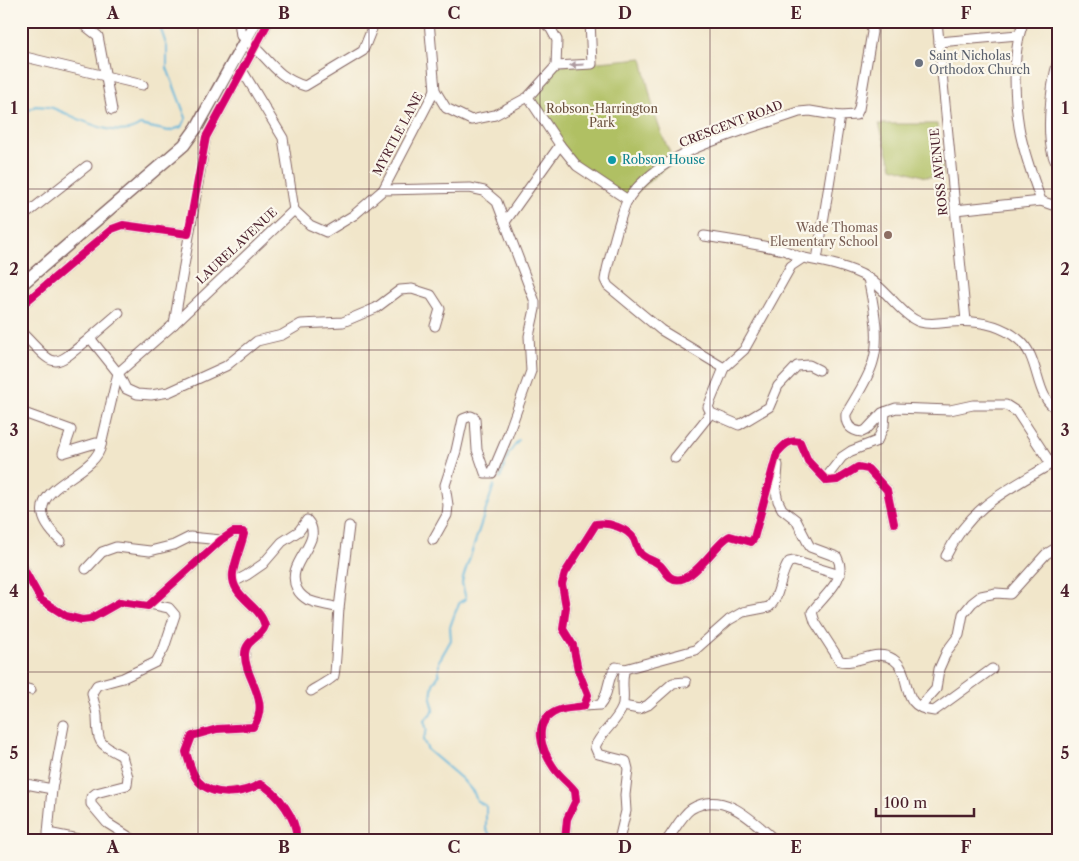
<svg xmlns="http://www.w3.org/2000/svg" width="1079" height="861" viewBox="0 0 1079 861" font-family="'Libre Caslon Text',serif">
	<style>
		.green { fill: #b0c063; stroke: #7d7047 }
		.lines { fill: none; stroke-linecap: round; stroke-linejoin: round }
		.stream { stroke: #5eb5db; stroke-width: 2 }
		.minor-casing { stroke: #846563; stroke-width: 11 }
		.major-casing { stroke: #846563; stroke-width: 14 }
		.minor { stroke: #fff; stroke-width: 9 }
		.major { stroke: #fff; stroke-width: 11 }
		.cycleway-casing { stroke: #fbf7ec; stroke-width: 11 }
		.cycleway { stroke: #d6006c; stroke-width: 8 }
		.oneway { fill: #ae9aa0 }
		.grid { fill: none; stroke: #4a1f2b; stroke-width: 1; stroke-opacity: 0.55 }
		.worship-dot { fill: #6b7280; stroke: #fbf7ec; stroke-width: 2 }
		.culture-dot { fill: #0f9aa8; stroke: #fbf7ec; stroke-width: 2 }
		.education-dot { fill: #8d6e63; stroke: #fbf7ec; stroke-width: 2 }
		.labels { text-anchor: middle; stroke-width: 4.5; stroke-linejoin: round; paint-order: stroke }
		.worship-label { font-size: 12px; fill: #5b616d; stroke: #fbf7ec; text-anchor: start }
		.park-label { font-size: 12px; fill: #694f3c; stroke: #fbf7ec }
		.street-label { font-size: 12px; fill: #4a1f2b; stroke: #fbf7ec }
		.culture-label { font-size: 12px; fill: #0d838f; stroke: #fbf7ec; text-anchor: start }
		.education-label { font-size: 12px; fill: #785e54; stroke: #fbf7ec; text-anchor: end }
		.neatline { fill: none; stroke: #4a1f2b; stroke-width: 2 }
		.grid-label { font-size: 16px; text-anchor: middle; font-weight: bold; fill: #4a1f2b }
	</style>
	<rect width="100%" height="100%" fill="#fbf7ec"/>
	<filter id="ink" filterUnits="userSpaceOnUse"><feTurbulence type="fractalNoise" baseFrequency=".02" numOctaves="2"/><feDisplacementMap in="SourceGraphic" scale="10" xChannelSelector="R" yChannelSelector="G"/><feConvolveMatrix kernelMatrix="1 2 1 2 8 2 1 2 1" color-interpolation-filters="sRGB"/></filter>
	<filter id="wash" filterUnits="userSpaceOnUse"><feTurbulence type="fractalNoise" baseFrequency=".0096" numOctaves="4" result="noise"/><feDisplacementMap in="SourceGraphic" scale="20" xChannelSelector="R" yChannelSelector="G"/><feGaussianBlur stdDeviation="1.12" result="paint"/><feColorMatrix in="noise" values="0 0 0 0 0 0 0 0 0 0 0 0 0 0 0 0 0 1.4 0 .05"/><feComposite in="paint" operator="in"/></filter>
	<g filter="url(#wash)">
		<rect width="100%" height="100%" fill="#f1e6ca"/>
		<g class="green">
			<path d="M642,58C650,95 655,126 674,160L628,200L577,166L528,97L556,66Z"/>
			<path d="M879,124H937L943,176L926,177L892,167Z"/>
		</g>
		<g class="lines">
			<g class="stream">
				<path d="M21,116L35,106C42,107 49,106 55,109C77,117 117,142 140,125L169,131L181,127L186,118L167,68V47L158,21"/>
				<path d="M500,479L509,453L519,440"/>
				<path d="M494,485L463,578L462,583L466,599L460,602L455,613L450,627L451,640L439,661V675L433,684L431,698L434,710L424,721L427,730L423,740L428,750L462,779L474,793L477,801L486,806V829L494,840"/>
				<path d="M21,763L27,776"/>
				<path d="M43,825L45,815"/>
			</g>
		</g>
	</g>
	<g filter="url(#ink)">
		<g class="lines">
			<defs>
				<g id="minor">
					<path d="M79,21L98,36L112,110"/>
					<path d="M239,21L241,36C267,53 272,76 305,86L363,51L375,21"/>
					<path d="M429,21L435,90L446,108L471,120L495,115L528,97L556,66L557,40L551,29L542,21"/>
					<path d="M937,21L966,321"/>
					<path d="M1024,21C1012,49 1014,97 1019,127C1023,152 1033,177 1041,201"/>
					<path d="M939,42L1018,35"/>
					<path d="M21,56L143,85"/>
					<path d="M1058,61C1051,84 1043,146 1058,166"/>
					<path d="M556,66L592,64L590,21"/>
					<path d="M242,70L283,138L294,210"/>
					<path d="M528,97L560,145L577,166L628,200"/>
					<path d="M383,190L435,90"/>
					<path d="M294,210L310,225L326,232L354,215L383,190L470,188L484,191L497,202L535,302V309L529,336L531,371L506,440L492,473H485L477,450L475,418L471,416L463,419L456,451L445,485L448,505L447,515L433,540"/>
					<path d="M955,210L1041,201L1058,207"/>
					<path d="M21,218L87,166"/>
					<path d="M505,222L560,145"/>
					<path d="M704,236C730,240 757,244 783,250C790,252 797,257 804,258C825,262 850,267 868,278C886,289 902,316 920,322C930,325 940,323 950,322C975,320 999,323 1018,339C1041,356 1034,400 1058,409"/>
					<path d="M803,258L791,266L744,350L724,368L661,330L608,286L605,280C607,266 622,209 628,199C663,148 743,132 799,112L810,111L840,116"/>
					<path d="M817,260L840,116L856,115L859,109L872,32L870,21"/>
					<path d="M868,278C873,304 881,336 873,362C868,380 855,398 846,414C845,425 851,431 862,432L866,430L882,413L896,408L950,410L973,405H1006L1017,412L1051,464"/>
					<path d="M21,306L112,229L123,225L188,234"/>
					<path d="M174,324L206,137L269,21"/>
					<path d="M21,332C57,368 50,371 90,338L118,373L126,389L137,394L151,395L169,392L226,366L257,341L282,335L301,324L343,322L376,308L400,290L412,289L431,295L440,309L435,326"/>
					<path d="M90,338L119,313"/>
					<path d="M724,368L708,407L711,413L739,425L769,407L778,386L797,366L809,365L819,370"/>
					<path d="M118,373L174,324L294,210"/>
					<path d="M21,412L71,430L63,453L96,443L101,445C96,480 4,489 61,541"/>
					<path d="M101,445L118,373"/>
					<path d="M675,458L711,413"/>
					<path d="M778,465L776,492L778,501L782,509L796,520L810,547L837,557C849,580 823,595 812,612L815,622L840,661C858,665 875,648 893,659C914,673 897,708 934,711L992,669"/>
					<path d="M825,479L842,457L851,451L877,441L884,426L885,412"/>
					<path d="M946,556C970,506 1006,491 1051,464L1058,462"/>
					<path d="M21,564L41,600L66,616L82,620L90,619L120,602L148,606L221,540L233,532H243L244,534C241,547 235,560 233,573C230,597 261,605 265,626C261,638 245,640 245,654C244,678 272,701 253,727L217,729L192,736L186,752C189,762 192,774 198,781C213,798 243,794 260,784C277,791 299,821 296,840"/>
					<path d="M86,569L102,552L116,547L150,551L174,545L190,537L221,540"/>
					<path d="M234,582L247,575L263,564L282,542L299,531L307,520C327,542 283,562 297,589C299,593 303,597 308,600C317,604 329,605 339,608L349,526"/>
					<path d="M21,687L31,690"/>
					<path d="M311,691C314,689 332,679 334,676C336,673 338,618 339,608"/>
					<path d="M584,706L600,705C610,694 606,678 616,667L625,669"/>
					<path d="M623,706L639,709L648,705L673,683L686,682"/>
					<path d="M920,707L936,689L939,669L947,651L959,635L963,614L972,603L981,596L996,593L1010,594L1046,554L1058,547"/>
					<path d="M64,725L52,789L48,833L83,840"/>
					<path d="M21,783L52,789"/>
					<path d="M134,840L107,823L91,804V797L96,793L127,785L128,777L122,756C98,743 98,744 97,717C97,709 93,701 92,693L97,685L123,678L156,662L164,648L175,615L169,608L150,604"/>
					<path d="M565,840L567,819L576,800L575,791C569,783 560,777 554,768C541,749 531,722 557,711C565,707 576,708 584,706L588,695L578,670L573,645L563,629L566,607L562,584L565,573L596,524C609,522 627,528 634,539C636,544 637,549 640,553C645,559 651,559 657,563C663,566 665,573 670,577C690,591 716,541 730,536L751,542L754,538L777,453C784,445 789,439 800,442L808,461L827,481L837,480L858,467L868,469L887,490L894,523"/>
					<path d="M619,840L626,811L625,795L628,769L626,761L598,754L595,747C601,732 616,723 622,708C626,696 620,682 625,669L695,650L729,620L743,612L769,607C781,596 779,575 789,562L794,561L840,575"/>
					<path d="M667,840C674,831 682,815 691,809C723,789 752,820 775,840"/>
				</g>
				<path id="major" d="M21,285L184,145L197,127L256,21"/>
			</defs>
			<use href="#minor" class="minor-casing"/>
			<use href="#major" class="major-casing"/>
			<use href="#minor" class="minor"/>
			<use href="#major" class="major"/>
			<defs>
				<g id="cycleway">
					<path d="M21,306L112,229L123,225L188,234L206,137L269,21"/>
					<path d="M21,564L41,600L66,616L82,620L90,619L120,602L148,606L221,540L233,532H243L244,534C241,547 235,560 233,573C230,597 261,605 265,626C261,638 245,640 245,654C244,678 272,701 253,727L217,729L192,736L186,752C189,762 192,774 198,781C213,798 243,794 260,784C277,791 299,821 296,840"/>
					<path d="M565,840L567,819L576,800L575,791C569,783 560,777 554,768C541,749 531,722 557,711C565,707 576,708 584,706L588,695L578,670L573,645L563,629L566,607L562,584L565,573L596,524C609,522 627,528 634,539C636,544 637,549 640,553C645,559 651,559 657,563C663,566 665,573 670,577C690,591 716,541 730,536L751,542L754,538L777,453C784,445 789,439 800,442L808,461L827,481L837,480L858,467L868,469L887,490L894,523"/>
				</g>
			</defs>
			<use href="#cycleway" class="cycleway-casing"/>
			<use href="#cycleway" class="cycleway"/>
		</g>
		<defs><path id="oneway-solid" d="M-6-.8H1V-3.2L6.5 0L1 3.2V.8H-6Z" transform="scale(1.25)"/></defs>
		<use class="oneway" href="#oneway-solid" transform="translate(577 65) rotate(176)"/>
	</g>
	<path class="grid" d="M198,21V840M369,21V840M540,21V840M710,21V840M881,21V840M21,189H1058M21,350H1058M21,511H1058M21,672H1058"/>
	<circle class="worship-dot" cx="919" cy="63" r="5"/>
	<circle class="culture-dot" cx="612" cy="160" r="5"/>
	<circle class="education-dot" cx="888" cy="235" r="5"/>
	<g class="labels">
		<g class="worship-label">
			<text x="929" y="60">Saint Nicholas<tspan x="929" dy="14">Orthodox Church</tspan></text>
		</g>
		<g class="park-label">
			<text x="602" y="113">Robson-Harrington<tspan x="602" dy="14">Park</tspan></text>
		</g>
		<g class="street-label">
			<text transform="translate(731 124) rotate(-21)" y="4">CRESCENT ROAD</text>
			<text transform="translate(398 134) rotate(-62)" y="4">MYRTLE LANE</text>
			<text transform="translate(939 172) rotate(-96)" y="4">ROSS AVENUE</text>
			<text transform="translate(237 246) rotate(-43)" y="4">LAUREL AVENUE</text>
		</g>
		<g class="culture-label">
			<text x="622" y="164">Robson House</text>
		</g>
		<g class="education-label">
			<text x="878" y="232">Wade Thomas<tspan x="878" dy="14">Elementary School</tspan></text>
		</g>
	</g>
	<rect width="1079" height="861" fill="none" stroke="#fbf7ec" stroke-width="55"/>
	<path d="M876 808v8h98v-8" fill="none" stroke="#4a1f2b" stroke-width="2.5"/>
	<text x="884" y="808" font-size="15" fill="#4a1f2b" stroke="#fbf7ec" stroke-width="4" paint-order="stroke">100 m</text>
	<rect x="28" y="28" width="1024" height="806" class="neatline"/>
	<g class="grid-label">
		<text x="113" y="19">A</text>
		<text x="284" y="19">B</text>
		<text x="454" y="19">C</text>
		<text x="625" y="19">D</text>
		<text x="796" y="19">E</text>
		<text x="966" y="19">F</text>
		<text x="14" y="114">1</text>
		<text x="1065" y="114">1</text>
		<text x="14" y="275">2</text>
		<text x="1065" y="275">2</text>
		<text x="14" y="436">3</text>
		<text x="1065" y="436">3</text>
		<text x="14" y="597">4</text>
		<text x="1065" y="597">4</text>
		<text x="14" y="759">5</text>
		<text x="1065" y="759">5</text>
		<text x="113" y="853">A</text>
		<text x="284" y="853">B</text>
		<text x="454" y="853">C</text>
		<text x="625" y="853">D</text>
		<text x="796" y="853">E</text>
		<text x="966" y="853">F</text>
	</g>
</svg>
